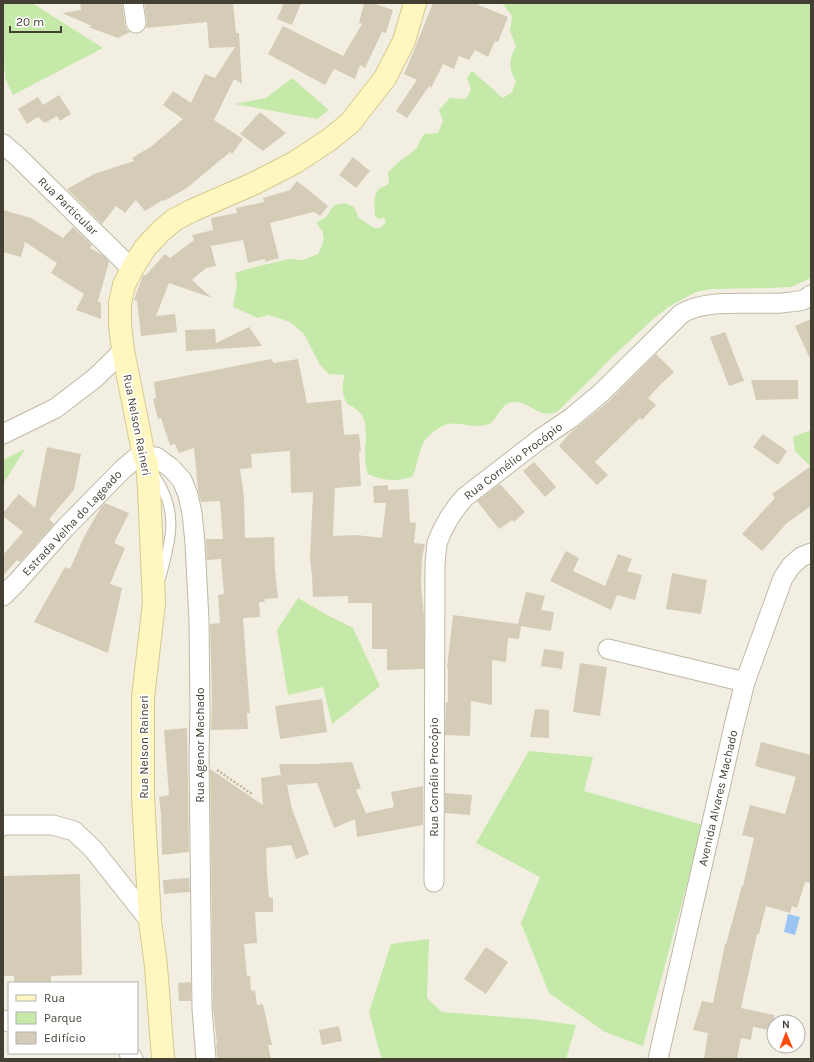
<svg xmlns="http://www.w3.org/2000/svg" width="814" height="1062" viewBox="0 0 814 1062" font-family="Karla,sans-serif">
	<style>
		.green { fill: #c5e9a8 }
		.water { fill: #9ac5f3 }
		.building { fill: #d4ccb7 }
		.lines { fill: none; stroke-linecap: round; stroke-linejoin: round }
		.lane-casing { stroke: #beb8a5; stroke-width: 11 }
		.street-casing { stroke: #beb8a5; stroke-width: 21 }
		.secondary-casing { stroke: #d4ca8f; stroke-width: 24 }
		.path { stroke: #c0b695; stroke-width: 2.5; stroke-dasharray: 2 2; stroke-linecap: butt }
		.lane { stroke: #fff; stroke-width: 9 }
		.street { stroke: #fff; stroke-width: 19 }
		.secondary { stroke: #fff7bf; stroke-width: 22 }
		.labels { text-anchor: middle; stroke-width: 3.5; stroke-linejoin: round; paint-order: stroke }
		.street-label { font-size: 12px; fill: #443f33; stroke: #fff }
	</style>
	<rect width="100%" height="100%" fill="#f2efe2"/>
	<g class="green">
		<path d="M3,3H32L103,48L13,95L5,78L3,36Z"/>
		<path d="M502,3H811V278L791,287L770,288L711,289L696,292L681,300L667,308L652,320L608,361L594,376L557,412C552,414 547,414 542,413C532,409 524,401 513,402C500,403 498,420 489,424C477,428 470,425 459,424C456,424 452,423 449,424C441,425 426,436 423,444C418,454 417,466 413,476C398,482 382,481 368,474C366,468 365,462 365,455C365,434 372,414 347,404C342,393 341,387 345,375L329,374L320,365L304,334L290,322L269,315L258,318L233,307L237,284L235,273L247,269L289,259L303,260L318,254C322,246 326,240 322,231C320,228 318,226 317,222L326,217L334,205L345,203L354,207L359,218L374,228H380L386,222L384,218L379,219L375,216C375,209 373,201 376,194C379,185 387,188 389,182C389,179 388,175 388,172L399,162L416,149L424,134L438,133L443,121L439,110L450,98L466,99L471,90L467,78L472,71L503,98L512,92L516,81C508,67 509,61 516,46L510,31L512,16Z"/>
		<path d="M292,78L329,110L317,119L235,104L266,98Z"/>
		<path d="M811,430V467L795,451L793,437Z"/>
		<path d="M25,449L3,484V460Z"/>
		<path d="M298,598L329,616L353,628L380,686L332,724L323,687L288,695L277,630Z"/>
		<path d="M529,751L593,757L584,791L703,825L643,1046L605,1032L549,993L521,923L540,877L476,843Z"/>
		<path d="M429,939L427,998L442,1012L531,1019L576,1025L566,1059H382L378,1047L369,1012L391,944Z"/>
	</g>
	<path class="water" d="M788,914L800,917L795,935L784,932Z"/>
	<g class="building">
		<path d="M80,3H122L125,25L127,30L130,32L118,38L88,27L92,26L62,13L81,10Z"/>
		<path d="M144,3H233L236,33H239L242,84L234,79L214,120L243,139L232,154L230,152L187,188L164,201L163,200L145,211L136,200L125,213L116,206L102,224L67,189L94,174L134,161L132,158L152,146L183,119L163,105L173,91L191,103L205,74L215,78L235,47L209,48L207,22L146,28L147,21Z"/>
		<path d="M284,3H301L292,25L277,19Z"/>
		<path d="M364,3H373L393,10L386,33L382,32L365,68L360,65L355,79L334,69L325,85L268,54L283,26L343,56L362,24L359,23Z"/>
		<path d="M433,3H474L508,17L498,42L495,41L488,57L475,50L469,60L459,56L454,69L443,64L431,88L429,86L407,118L396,111L417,80L404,74L413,53Z"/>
		<path d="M59,95L71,114L60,121L57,116L45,123L38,117L27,124L18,109L38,97L43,105Z"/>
		<path d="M260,112L286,133L263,151L240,134Z"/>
		<path d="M353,157L370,171L356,188L339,175Z"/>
		<path d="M297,181L328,206L320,216L314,212L270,223L279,258L265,262V259L248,263L243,240L211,246L216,266L206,268L192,280L212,298L169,283L156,316L175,314L177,332L141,336L137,301L134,300L143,275H146L165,254L170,258L194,240L192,235L213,230L211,218L237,213L236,208L264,202L263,198L290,190Z"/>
		<path d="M3,210L31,218L63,238L73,227L92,245L90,248L104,256L109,262L98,301L101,303V319L76,310L84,294L51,273L57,263L25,242L21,257L3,252Z"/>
		<path d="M811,319V361L795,326Z"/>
		<path d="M249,327L262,346L186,351L185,330L215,329L216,343Z"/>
		<path d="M725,332L744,381L729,386L710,337Z"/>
		<path d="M656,354L674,372L659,386L648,398L656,405L642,420L640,418L595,462L608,475L597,485L559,446L569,434L609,401Z"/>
		<path d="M271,359L274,363L298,359L307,403L341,400L344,435L359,434L361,452H359L361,486L335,488L333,536L356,535L382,538L386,503H374L373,486L388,485V490L408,489L410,522L416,523L414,543L425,544L422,558L421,584L424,616V669L387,670V649H372V603H348V596L313,597L312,576L310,559L313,492L291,493L290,451L251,454L252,468L240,469L244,497L245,538L274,537L275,571L278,598L264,599L265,602H259L260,617L243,618L250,713H247L248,729L211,730L212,700L210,624L220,623L218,595L224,594L221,559L207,560L206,539H223L220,501L201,502L198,490L194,448L179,453L175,444L170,445L161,418L158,419L153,399L156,398L154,382Z"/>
		<path d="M751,380H798V399L756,400Z"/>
		<path d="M763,434L787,451L778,465L753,447Z"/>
		<path d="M47,447L81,454L74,490L49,519L54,524L20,562L17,560L3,576V555L23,532L3,516V513L19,494L35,508Z"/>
		<path d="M534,462L556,487L545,497L523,471Z"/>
		<path d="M811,466V506L787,523L762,551L742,534L775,498L772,494Z"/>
		<path d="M500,484L525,512L514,522L512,520L499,529L477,501Z"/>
		<path d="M105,503L129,513L114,543L125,548L110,584L122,588L108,653L34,622L65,567L70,569L84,537L101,507Z"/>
		<path d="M566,551L579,558L573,571L605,586L618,554L632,559L627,571L642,575L635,600L617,595L611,610L550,581Z"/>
		<path d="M672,573L707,580L701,614L666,609Z"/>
		<path d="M526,592L545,596L541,610L554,612L551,631L521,626L519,639L508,638L506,662L492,660V705L471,701L470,736L445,735L446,702H448V668H447L453,615L518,624Z"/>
		<path d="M544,649L564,652L562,669L541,666Z"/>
		<path d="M580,663L607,667L600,716L573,712Z"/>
		<path d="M322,699L327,732L280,739L275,706Z"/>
		<path d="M535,709L549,710V738L530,737Z"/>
		<path d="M187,728L189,852L162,855L161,813L159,797L169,795L164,730Z"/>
		<path d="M761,742L811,755V883L805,882L797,908L792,906L790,913L766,906L759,934H757L741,1008L774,1015V1031L753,1027L751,1040L741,1038L737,1059H704L708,1033L693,1030L702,1001L713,1003L725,944H726L742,886H743L754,838L742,835L750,805L785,814L796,777L755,766Z"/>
		<path d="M352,762L361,788L356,790L366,813L394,807L391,792L423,786V825L357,837L355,819L334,828L317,783L287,785L292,809L309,854L296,859L291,845L266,848L267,873L269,898L273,897V912H255L257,943L244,944L247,976H250L251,991L255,990L257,1005L263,1004L272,1045H268L271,1059H218V1057H217L216,1044H217L213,1008L210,769L263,805L261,778L281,775L279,764H314Z"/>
		<path d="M445,793L472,795L470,815L445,813Z"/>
		<path d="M80,874L82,975L51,976V983H14V976H3V876Z"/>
		<path d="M189,878L190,892L164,894L163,880Z"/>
		<path d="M486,947L508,962L486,994L464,979Z"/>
		<path d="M191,982V1001H179L178,983Z"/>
		<path d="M339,1026L342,1041L322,1045L319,1030Z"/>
	</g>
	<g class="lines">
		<defs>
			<path id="lane" d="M154,474C156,479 160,483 162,488C178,519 169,545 161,577"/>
			<g id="street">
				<path d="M133,3L136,23"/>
				<path d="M3,144L18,157L132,269"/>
				<path d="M3,434L56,408L95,378L123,351"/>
				<path d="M3,596L17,582L65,528L123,469L136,458L144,456L156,457L171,468L182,480L188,495L192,513L195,543L199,620L200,712L199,757L202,1009L206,1059"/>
				<path d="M608,649L745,682"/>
				<path d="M3,826L6,825H53L74,831L93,849L150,921"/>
				<path d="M434,882L435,564L437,543L442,531L449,518L458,505L465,497L540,439L571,418L601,393L681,314C706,298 752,305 782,303C788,302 796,302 803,300C806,299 808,297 811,295"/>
				<path d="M3,1020L9,1022"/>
				<path d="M129,1053L133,1059"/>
				<path d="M658,1059L734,726L745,682L783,578L791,566L801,557L811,553"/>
			</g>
			<path id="secondary" d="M163,1059L156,966L150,921L143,797V697L154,603L149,488L147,463L144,456L123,351L120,325V303L124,285L132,269L145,248L161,231L174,220L191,211L255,183L294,163L329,140L350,123L385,78L404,41L415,3"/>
		</defs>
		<use href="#lane" class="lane-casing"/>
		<use href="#street" class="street-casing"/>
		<use href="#secondary" class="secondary-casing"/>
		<path class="path" d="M217,770L252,794"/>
		<use href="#lane" class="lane"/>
		<use href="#street" class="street"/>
		<use href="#secondary" class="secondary"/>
	</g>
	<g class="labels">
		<g class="street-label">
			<text transform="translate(68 206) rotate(44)" y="4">Rua Particular</text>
			<text transform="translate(137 425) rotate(79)" y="4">Rua Nelson Raineri</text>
			<text transform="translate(513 461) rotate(-37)" y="4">Rua Cornélio Procópio</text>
			<text transform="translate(72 523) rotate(-47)" y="4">Estrada Velha do Lageado</text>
			<text transform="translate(200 745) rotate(-90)" y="4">Rua Agenor Machado</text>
			<text transform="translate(144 747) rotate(-90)" y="4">Rua Nelson Raineri</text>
			<text transform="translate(434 777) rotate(-90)" y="4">Rua Cornélio Procópio</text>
			<text transform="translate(718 798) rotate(-77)" y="4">Avenida Alvares Machado</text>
		</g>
	</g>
	<rect width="814" height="1062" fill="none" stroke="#443f33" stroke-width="8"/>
	<rect x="8" y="982" width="130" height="72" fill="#ffffff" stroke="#b4b2ad"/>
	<rect x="16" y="995" width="20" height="6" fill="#fff7bf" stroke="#b4b2ad"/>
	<text x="44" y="1002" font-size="12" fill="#443f33">Rua</text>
	<rect x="16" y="1012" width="20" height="12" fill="#c5e9a8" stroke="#b4b2ad"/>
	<text x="44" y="1022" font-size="12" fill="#443f33">Parque</text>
	<rect x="16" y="1032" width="20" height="12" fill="#d4ccb7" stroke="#b4b2ad"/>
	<text x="44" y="1042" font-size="12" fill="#443f33">Edifício</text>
	<g transform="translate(786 1034) rotate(359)"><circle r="19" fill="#ffffff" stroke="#b4b2ad"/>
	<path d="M0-3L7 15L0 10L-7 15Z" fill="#ff4c0c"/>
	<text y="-6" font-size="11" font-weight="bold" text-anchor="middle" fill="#443f33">N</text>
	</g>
	<path d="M10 26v6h51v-6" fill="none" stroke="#443f33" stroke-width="2"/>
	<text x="16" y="26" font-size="12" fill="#443f33" stroke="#ffffff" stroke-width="3" paint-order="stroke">20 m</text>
</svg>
